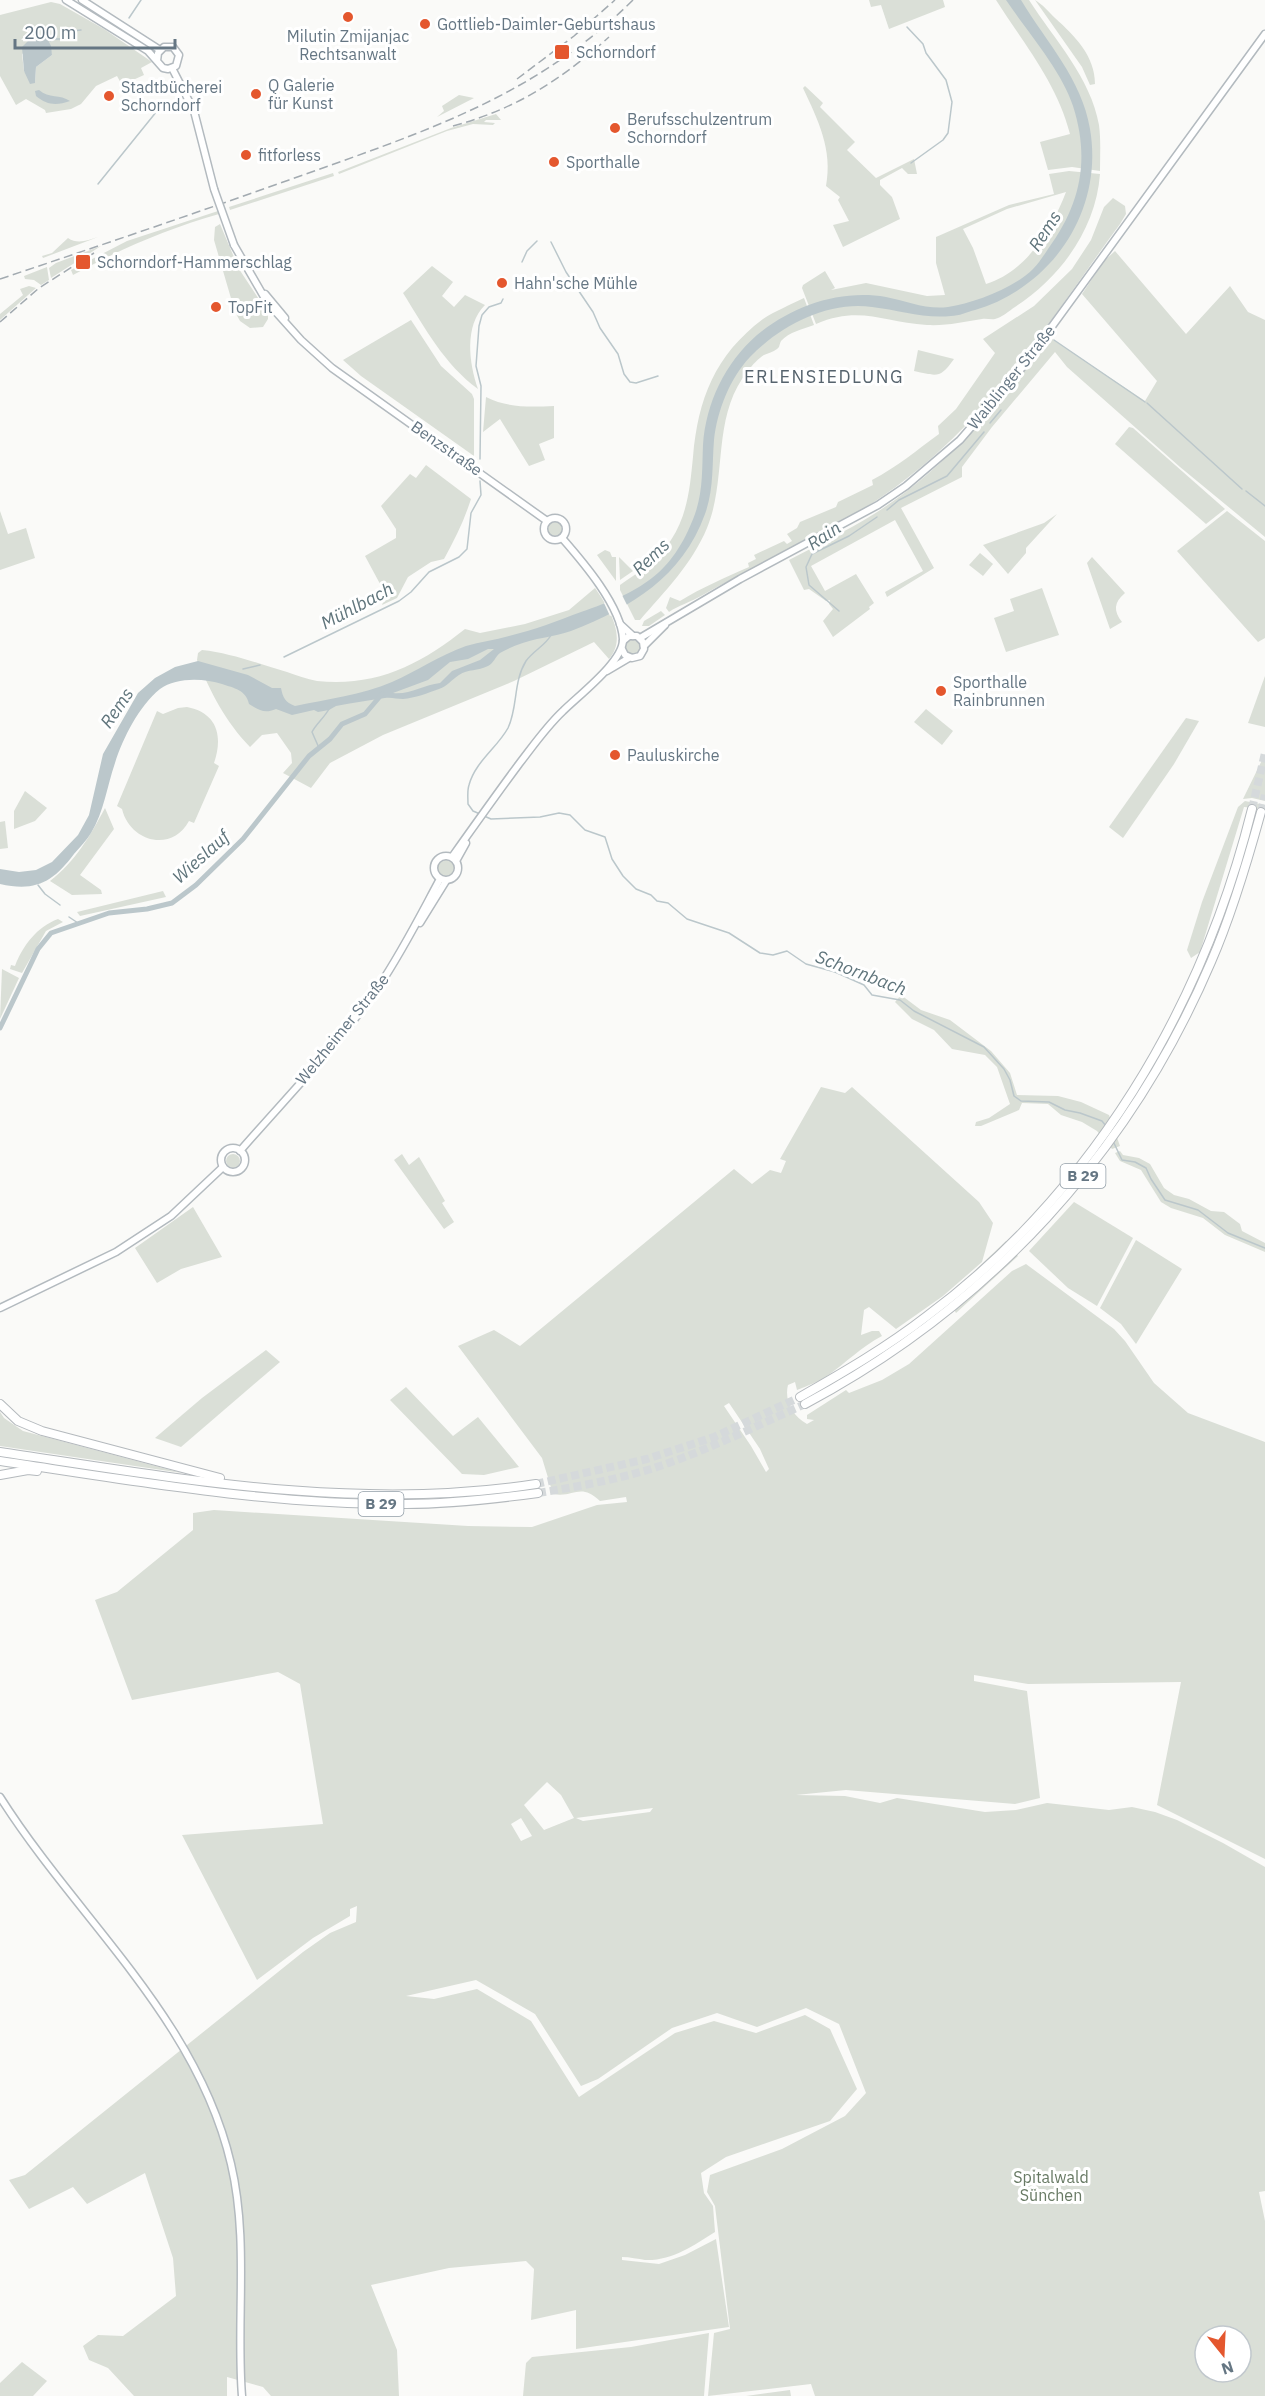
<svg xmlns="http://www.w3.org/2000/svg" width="1265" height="2396" viewBox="0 0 1265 2396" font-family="'IBM Plex Sans',sans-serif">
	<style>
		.green { fill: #dadfd7; fill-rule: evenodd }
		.water { fill: #bbc7cb; fill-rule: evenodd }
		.pier { fill: #fafaf8 }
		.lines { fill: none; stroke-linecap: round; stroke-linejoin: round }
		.stream { stroke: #bbc7cb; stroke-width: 1.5 }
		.canal { stroke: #bbc7cb; stroke-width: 5 }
		.trunk-tunnel { stroke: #d5d9db; stroke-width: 8; stroke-dasharray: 8 4; stroke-linecap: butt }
		.secondary-casing { stroke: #b3babf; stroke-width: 9 }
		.trunk-casing { stroke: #b4b9bd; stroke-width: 10 }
		.secondary { stroke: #fff; stroke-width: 6 }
		.trunk { stroke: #fff; stroke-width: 8 }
		.rail { stroke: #a2aab0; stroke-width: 1.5; stroke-dasharray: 9 4.5; stroke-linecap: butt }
		.secondary-bridge-casing { stroke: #b3babf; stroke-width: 9; stroke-linecap: butt }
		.secondary-bridge { stroke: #fff; stroke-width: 6 }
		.poi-dot { fill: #e4572e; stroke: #fff; stroke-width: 2 }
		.labels { text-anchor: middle; stroke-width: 6; stroke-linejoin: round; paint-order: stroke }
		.shield { fill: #fff; stroke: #939fa8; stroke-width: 1.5 }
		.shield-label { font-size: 15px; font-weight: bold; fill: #657683 }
		.poi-label { font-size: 16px; fill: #657683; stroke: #fff; text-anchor: start }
		.street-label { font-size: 16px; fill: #657683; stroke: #fff }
		.park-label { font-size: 16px; fill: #687a64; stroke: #fff }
		.water-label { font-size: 18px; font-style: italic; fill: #60757c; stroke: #fff }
		.neighbourhood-label { font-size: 18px; letter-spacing: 1.5px; fill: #57646e; stroke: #fff }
	</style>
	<rect width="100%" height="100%" fill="#fafaf8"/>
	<g class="green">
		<path d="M869,0H943L945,7L889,29L881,5L871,7Z"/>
		<path d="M996,0H1029C1054,39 1091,78 1099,125C1101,140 1100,156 1100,171L1072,167L1048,170L1040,142L1070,134C1057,83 1024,44 996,0Z"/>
		<path d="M1035,0C1042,4 1049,12 1055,18C1075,36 1095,56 1095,84L1090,85L1082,67Z"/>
		<path d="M51,2L60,4L104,29L152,62L141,68L144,75L122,85L117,76L96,86L81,104L71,109L46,113L45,110L26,99L16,105L0,76V15ZM47,38L52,55L36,67L35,83L24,71L22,54Z"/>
		<path d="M805,86L823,103L820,107L855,142L847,150L876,178L914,159L917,174H908L902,168L880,180V185L892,197L900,219L843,247L833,225L849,221L838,200L840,197L826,186C833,150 818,120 803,88Z"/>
		<path d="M459,95L474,98L437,117L444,111L442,106Z"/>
		<path d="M496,114L501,120H486L484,122L495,123L493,125L473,124L447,131L339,174L338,172L451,128Z"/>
		<path d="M1069,171L1100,174C1096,229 1060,278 1015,307C1009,311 1001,318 995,319C991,320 986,318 982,319C964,322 946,326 927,325C884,323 861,305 816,324L802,288L803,285L825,271L835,288L831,290L866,283L927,296L945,295L936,263V237L1009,205L1054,194L1049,174ZM1066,192C1052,229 1026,272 986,284L973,248L963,229L1007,209Z"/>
		<path d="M333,173L334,176L230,210L229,207Z"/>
		<path d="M1113,198L1125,206L1126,214L1120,224C1043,329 986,428 874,502C819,538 758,564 701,596C691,602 679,605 669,612L666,608L670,597L680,601C701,588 726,577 749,567L748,563L756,559L754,555L784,541L787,544L792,541L787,534L797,528L800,522L836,507L838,502L873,485L872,480C897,467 917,450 939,434L938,426L956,409L995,353L983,339L1034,306L1072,269L1091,240L1104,207Z"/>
		<path d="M218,211L219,214C167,229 120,249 73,275L71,270L127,241Z"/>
		<path d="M220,224L239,269L268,313V319L263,327L250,328L240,321L235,312L214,240L215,227Z"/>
		<path d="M98,237L43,258L42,256L52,253L68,238C78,245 88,240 98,237Z"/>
		<path d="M101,246L51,278L49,268L56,263Z"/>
		<path d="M1115,251L1186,334L1230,286L1248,312L1265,320V537L1180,467L1067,367L1055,352L992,427L962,467V477L901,508L934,568L887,597L885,592L923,571L895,520L811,566L825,591L856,574L874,603L869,607L870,609L833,637L823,621L833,609L829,604L830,600L826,601L809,589L804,590L789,560C817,545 847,531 874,514C944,470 996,407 1046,343L1052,339L1145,401L1157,381L1082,294L1104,261Z"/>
		<path d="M432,266L453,282L442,296L454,307L465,295L485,305C464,326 469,363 478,389C444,364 425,328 403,293Z"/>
		<path d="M47,267L49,280L41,285L34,280L25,279L24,276Z"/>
		<path d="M29,286L36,288L0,320V314L23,295L20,289Z"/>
		<path d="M804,298L814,325C803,329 789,332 781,341C779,345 780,347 777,349C773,352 768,353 764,355C759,358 752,365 748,371C711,416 728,477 707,528C692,564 665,591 640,620H635L620,590V585C639,572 658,559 671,540C688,514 690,486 693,457C698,399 715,355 763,319C775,311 790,305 804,298Z"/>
		<path d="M411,320L441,366L472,394L474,399V456L361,376L343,360Z"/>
		<path d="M918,350L954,359C940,379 937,376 914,371Z"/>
		<path d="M486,397C508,408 529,407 554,406V438L539,444L545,460L529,466L500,419L483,432Z"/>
		<path d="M1129,427L1133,428L1225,509L1206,524L1115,444Z"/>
		<path d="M426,465L471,499C464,521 455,539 444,559L431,562L408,577L397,598L382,605L386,595L365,556L396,538V529L381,506L410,474L416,478Z"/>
		<path d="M0,511L8,534L26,528L35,558L0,570Z"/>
		<path d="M1227,511L1265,541V638L1258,642L1177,551Z"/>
		<path d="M1057,514L1026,548V553L1008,574L983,545L1044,523Z"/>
		<circle cx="555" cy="529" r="7"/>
		<path d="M605,550L610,552L612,557H616V581L597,555Z"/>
		<path d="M980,553L993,564L983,576L969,565Z"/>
		<path d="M619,557L633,571L620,580Z"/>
		<path d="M1092,557L1125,593C1114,602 1113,611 1122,622L1110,629L1087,563Z"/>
		<path d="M595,588C608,607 628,637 609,659L594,642L514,681L383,735L330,763L311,788L283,773L292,763L291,753L277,733L262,735L250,747C225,721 211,693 197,660L198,653L202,650C231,653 259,664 287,672C296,675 307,679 317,681C376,687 420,665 465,629L480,633L525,624L569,610Z"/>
		<path d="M1042,588L1059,635L1006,652L994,618L1014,611L1010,599Z"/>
		<path d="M661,611L665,615L649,626H642L644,621Z"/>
		<circle cx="633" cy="647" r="8"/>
		<path d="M1265,676V727L1248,723Z"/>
		<path d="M187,707C218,713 223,737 214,763L219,766L194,823L189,821C172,853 130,842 122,809L117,806L157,711L163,714L178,708Z"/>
		<path d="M926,709L953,731L942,745L914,722Z"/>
		<path d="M1186,718L1199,721L1174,764L1123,838L1109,827Z"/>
		<path d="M1265,754V801L1252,798L1243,799Z"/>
		<path d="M25,791L47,808L35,821L14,829V811Z"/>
		<path d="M1245,801L1265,805V809L1244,807L1200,952L1191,958L1187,950L1202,902L1238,807Z"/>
		<path d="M105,808L114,829L80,875L101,890L102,894L72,895L50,881C76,861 90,836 105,808Z"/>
		<path d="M5,821L8,848L0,849V822Z"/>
		<circle cx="445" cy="868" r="9"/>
		<path d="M163,891L166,897L80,916L77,912Z"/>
		<path d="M58,919L63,922L46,931L22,973L10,969L11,965L15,966C23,945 37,927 58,919Z"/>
		<path d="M2,969L19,978L0,1019Z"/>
		<path d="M901,995L921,1010L950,1020L991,1051L1010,1073L1017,1095L1058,1096L1081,1102L1109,1115L1120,1146L1112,1149L1097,1131L1082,1122L1061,1115L1048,1104L1022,1103L1019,1110L981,1126H975L976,1122L989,1118L1010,1104L997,1067L985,1055L952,1049L934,1030L912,1019L895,1002Z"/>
		<path d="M821,1087L845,1093L852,1087L979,1202L993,1223L982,1262L943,1296L896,1329L869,1307L864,1310L861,1335L872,1331H879L882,1336C861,1347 847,1362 827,1376C818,1382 807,1386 797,1390L795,1382L788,1385C784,1401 793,1416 807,1424L814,1420L807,1419V1415L846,1390L849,1393L882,1380L909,1364L1012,1271L1026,1264L1114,1329L1125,1341L1154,1383L1188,1413L1265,1442V1859L1157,1805L1181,1682L1028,1684L974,1675V1681L1027,1691L1040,1798L1015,1804L846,1790L796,1795L845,1796L880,1803L897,1798L985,1812L1016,1810L1047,1803L1109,1810L1132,1807L1155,1812L1177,1820L1223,1843L1265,1867V2191L1259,2192L1265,2221V2396H815L811,2384L708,2396L714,2333L730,2329L715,2206L707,2192L710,2175L782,2149L845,2116L866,2093L839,2024L806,2008L757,2027L717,2013L672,2028L598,2079L581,2086L535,2014L476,1980L406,1996L434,1999L477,1989L531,2021L579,2097L675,2033L714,2021L756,2033L805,2015L830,2029L857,2089L830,2121L726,2157L701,2173L704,2193L713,2206L715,2232C693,2246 672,2261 645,2260C638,2259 630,2257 622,2257V2260L659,2264L685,2255L716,2239L729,2327L576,2349V2310L531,2320L534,2269L526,2261L449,2268L371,2285L397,2350L399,2396H271L263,2387L227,2377V2396H134L108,2368L89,2360L83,2346L98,2335L123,2336L176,2296L173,2258L145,2173L87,2204L73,2187L29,2209L9,2180L25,2175L303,1952L330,1933L356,1922L357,1906L350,1909V1916L313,1938L257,1980L182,1835L323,1824L300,1684L278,1672L132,1700L95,1600L117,1592L193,1530V1513L214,1510L468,1526L532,1527L597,1505L627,1502L626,1497L600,1501C580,1482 574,1498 553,1494L542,1458L458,1346L494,1330L520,1346L734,1169L752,1184L770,1170L781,1173L786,1161L780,1159ZM729,1403L760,1449L769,1469L766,1472L751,1446L724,1406ZM547,1782L561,1795L574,1818L544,1830L524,1805ZM653,1808L650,1812L583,1821L576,1818ZM521,1818L532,1836L521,1841L511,1824ZM1205,2336H1241V2372H1205Z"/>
		<path d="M1120,1151L1123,1155L1139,1158L1150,1164L1164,1188L1174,1195L1189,1199L1211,1211L1224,1212L1240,1224L1242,1231L1265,1243V1252L1225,1235L1203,1218L1171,1208L1161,1202L1141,1170L1120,1161L1115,1153Z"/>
		<path d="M402,1154L409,1165L419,1157L445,1201L442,1203L454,1222L444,1229L394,1160Z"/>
		<circle cx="233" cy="1161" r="7"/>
		<path d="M1074,1202L1133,1238L1097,1306L1068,1288L1029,1251Z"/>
		<path d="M193,1207L222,1257L181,1269L157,1283L135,1248Z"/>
		<path d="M1136,1240L1182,1269L1136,1344L1121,1324L1100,1308Z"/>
		<path d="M1006,1241L1018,1256L956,1313L947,1297Z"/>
		<path d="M266,1350L280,1362L181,1447L155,1438L202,1398Z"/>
		<path d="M406,1387L453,1436L478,1417L519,1467L484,1475L462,1474L390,1400Z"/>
		<path d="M0,1412L4,1418L23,1431L182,1473L0,1446Z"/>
		<path d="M709,2333L704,2396H523L526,2363L532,2357L631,2347Z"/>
		<path d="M22,2362L47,2381L33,2396H0V2383Z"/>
		<path d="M790,2390L791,2396H746Z"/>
	</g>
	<g class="water">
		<path d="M1006,0H1021C1046,42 1082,79 1090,129C1104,211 1052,287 975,310C967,312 959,316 951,316C924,319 899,310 872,307C828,301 781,325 750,357C730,378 717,411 714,440C712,465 714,489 705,514C682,577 632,607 571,631C554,637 534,638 517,645C512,647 505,650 500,653C495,657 494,663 488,666C478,671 468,669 459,675C451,680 448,686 439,689C428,693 415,698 403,699C397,699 391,697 385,698C369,700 352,703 336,706L329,710L318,712L314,710L292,715L276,709C264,714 259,710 249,704C246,690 234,688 222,684C204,678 176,677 160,689C139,706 123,738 115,763C107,786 104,812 91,833C87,840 80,847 74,854C53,882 36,892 0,884V869L19,872L36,870L52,862L78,835L89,815L103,754L138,693L155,678L175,667L198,661L248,675L272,688H281C283,698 285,702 295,706C327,699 362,695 392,682C417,671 440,655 466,646C480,642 495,640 509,636C534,630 557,621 581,612C639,592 672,576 695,514C703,491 702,469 703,445C706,403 725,363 757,335C792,306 840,289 886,297C906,301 927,310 948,307C974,303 1014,288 1033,269C1039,263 1044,255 1048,249C1081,204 1090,159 1073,106C1062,71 1027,31 1006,0ZM488,649H494L480,660L452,671L440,683C424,685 409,695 393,693L428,680L450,662L468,659Z"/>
		<path d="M39,36L47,38L51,46L52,55L36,67L35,83L30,84L24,71L22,47L28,41Z"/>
		<path d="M39,90C49,99 60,94 70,101C56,106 47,105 36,96L35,91Z"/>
	</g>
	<path class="pier" d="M622,595L628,607L610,616L604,603Z"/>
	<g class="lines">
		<g class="stream">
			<path d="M129,18L141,0"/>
			<path d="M907,27L923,44L926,53L946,80L952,102L948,133L943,140L911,163"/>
			<path d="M50,41L54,39H66L72,31L81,30"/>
			<path d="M98,184L157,111"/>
			<path d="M551,242L566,272L593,312L600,328L618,354L624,374L630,382L636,383L658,376"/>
			<path d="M522,262L527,251L537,241"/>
			<path d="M1054,340L1145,402"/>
			<path d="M1147,403L1242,489"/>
			<path d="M990,423L1001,410"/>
			<path d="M480,459L481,386L476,366L479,326L482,315L489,307L501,303L503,299"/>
			<path d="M1246,491L1265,506"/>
			<path d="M887,510L899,500L947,476L984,432"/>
			<path d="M839,611L809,585L806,567L812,554L849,536L877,517"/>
			<path d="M284,657L399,601L411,592L429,572L459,557L467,549L471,513L481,495L480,481"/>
			<path d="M243,669L260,665"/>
			<path d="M319,748L312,732C316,724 324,718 329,709"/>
			<path d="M480,814L473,811L468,804C468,798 467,791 469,785C475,762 497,748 508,728C518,707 513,682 526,661C533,651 546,645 551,635"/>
			<path d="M484,816L491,819L540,817L559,813L570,815L585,830L605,837L612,859L623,876L636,889L651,895L657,901L668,903L687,919L729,933L760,953L773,955L787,951L806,964L835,972L864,985L872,995L900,1000L914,1011L984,1047L1004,1069L1010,1080L1014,1096L1021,1101L1049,1102L1065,1110L1080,1113L1102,1121L1106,1126"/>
			<path d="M38,885L45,894L60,905"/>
			<path d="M69,917L78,923"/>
			<path d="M1113,1141L1122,1160L1135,1162L1146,1168L1151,1179L1165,1200L1198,1210L1228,1233L1265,1248"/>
		</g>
		<path class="canal" d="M0,1028L38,949L51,933L109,913L147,909L172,903L196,885L243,839L309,756L330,739L342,724L365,714L382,694"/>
		<g class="trunk-tunnel">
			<path d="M1252,809L1265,753"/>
			<path d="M1261,812L1265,795"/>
			<path d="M536,1484L647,1459L714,1437L800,1397"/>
			<path d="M538,1493C576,1487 614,1480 651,1469C704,1452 754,1427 805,1404"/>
		</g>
		<defs>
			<g id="secondary">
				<path d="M66,0L148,51L163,68L168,69L176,66L179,55L173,47H164L158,53L157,61"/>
				<path d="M82,0L160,50"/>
				<path d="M172,68L194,111L214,189"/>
				<path d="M234,245L267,302L301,340L332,368L547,521"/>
				<path d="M265,294L285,318"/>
				<circle cx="555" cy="529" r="11"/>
				<path d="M620,624L633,636"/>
				<path d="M640,638L740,579L878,505L906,486L960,440L1018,373L1265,34"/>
				<path d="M644,646L665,625"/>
				<path d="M622,649L625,655L632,658L640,656L644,649L643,642L637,636H629L623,641"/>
				<path d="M607,671L629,658"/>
				<circle cx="446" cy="868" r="12"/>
				<path d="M452,857C474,826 496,795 519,764C533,746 546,727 563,711C579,695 624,661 623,639C621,606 583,562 562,538"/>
				<path d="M456,861L466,843"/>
				<path d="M420,923L446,881"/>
				<circle cx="233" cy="1160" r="12"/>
				<path d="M240,1151C286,1098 339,1044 379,986C402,952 420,916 440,879"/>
				<path d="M0,1308L116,1252L171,1216L223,1167"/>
				<path d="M0,1797C78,1920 197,2018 231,2164C249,2240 236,2320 242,2396"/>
			</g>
			<g id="trunk">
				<path d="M800,1397C844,1372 887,1347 927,1316C1093,1192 1202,1009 1252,809"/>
				<path d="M0,1404L18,1421L42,1431L220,1478"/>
				<path d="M805,1404C989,1306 1129,1154 1211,962C1232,914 1247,863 1261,812"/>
				<path d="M0,1452C176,1478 358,1512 536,1484"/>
				<path d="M0,1461C134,1481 270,1505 406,1504C450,1504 494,1499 538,1493"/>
				<path d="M0,1475L28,1470L37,1471"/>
			</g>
		</defs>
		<use href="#secondary" class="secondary-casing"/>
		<use href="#trunk" class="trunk-casing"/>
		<use href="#secondary" class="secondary"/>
		<use href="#trunk" class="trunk"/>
		<g class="rail">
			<path d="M517,79L574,36L615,0"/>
			<path d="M453,126C516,109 561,80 609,37"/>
			<path d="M0,279C96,247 193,214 289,180C417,134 533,99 633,0"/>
			<path d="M0,322L39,288L94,253"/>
		</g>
		<defs>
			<path id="secondary-bridge" d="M214,189L234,245"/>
		</defs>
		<use href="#secondary-bridge" class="secondary-bridge-casing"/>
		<use href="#secondary-bridge" class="secondary-bridge"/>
	</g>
	<g class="poi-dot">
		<circle cx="348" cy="17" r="6"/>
		<circle cx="425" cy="24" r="6"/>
		<rect x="554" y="44" width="16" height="16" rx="3"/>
		<circle cx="256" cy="94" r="6"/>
		<circle cx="109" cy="96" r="6"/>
		<circle cx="615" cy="128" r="6"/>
		<circle cx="246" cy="155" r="6"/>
		<circle cx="554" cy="162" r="6"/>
		<rect x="75" y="254" width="16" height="16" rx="3"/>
		<circle cx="502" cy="283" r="6"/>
		<circle cx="216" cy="307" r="6"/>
		<circle cx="941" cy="691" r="6"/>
		<circle cx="615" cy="755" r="6"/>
	</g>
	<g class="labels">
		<g class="shield">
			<rect x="1060.5" y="1164" width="45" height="24" rx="4.5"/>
			<rect x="358.5" y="1492" width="45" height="24" rx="4.5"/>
		</g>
		<g class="shield-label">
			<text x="1083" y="1181">B 29</text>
			<text x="381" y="1509">B 29</text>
		</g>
		<g class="poi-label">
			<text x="437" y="30">Gottlieb-Daimler-Geburtshaus</text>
			<text x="348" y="42" text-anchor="middle">Milutin Zmijanjac<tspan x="348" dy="18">Rechtsanwalt</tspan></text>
			<text x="576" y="58">Schorndorf</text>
			<text x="268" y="91">Q Galerie<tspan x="268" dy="18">für Kunst</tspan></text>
			<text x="121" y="93">Stadtbücherei<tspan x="121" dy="18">Schorndorf</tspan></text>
			<text x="627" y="125">Berufsschulzentrum<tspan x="627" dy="18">Schorndorf</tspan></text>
			<text x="258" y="161">fitforless</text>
			<text x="566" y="168">Sporthalle</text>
			<text x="97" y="268">Schorndorf-Hammerschlag</text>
			<text x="514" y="289">Hahn'sche Mühle</text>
			<text x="228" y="313">TopFit</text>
			<text x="953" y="688">Sporthalle<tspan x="953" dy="18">Rainbrunnen</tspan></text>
			<text x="627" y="761">Pauluskirche</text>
		</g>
		<g class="street-label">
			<text transform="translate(1011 377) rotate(-51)" y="6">Waiblinger Straße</text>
			<text transform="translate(447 448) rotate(35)" y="6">Benzstraße</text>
			<text transform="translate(342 1029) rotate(-51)" y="6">Welzheimer Straße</text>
		</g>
		<g class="park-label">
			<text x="1051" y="2183">Spitalwald<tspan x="1051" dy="18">Sünchen</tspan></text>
		</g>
		<g class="water-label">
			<text transform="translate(1045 231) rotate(-57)" y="6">Rems</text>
			<text transform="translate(824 536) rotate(-34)" y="6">Rain</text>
			<text transform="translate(651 557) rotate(-44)" y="6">Rems</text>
			<text transform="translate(357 606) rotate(-28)" y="6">Mühlbach</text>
			<text transform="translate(117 708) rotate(-56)" y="6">Rems</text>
			<text transform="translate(201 857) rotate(-42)" y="6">Wieslauf</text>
			<text transform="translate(861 973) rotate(21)" y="6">Schornbach</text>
		</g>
		<g class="neighbourhood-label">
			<text x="824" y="383">ERLENSIEDLUNG</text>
		</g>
	</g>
	<g transform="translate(1223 2354) rotate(162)"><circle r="28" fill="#ffffff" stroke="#c1c8cd" stroke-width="1.5"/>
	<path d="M0-4.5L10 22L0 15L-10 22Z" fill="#e4572e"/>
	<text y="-9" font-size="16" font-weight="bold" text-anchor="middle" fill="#657683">N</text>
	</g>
	<path d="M15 39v9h160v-9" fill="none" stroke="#657683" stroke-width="3"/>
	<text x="24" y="39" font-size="18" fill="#657683" stroke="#ffffff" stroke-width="4.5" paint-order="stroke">200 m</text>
</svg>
